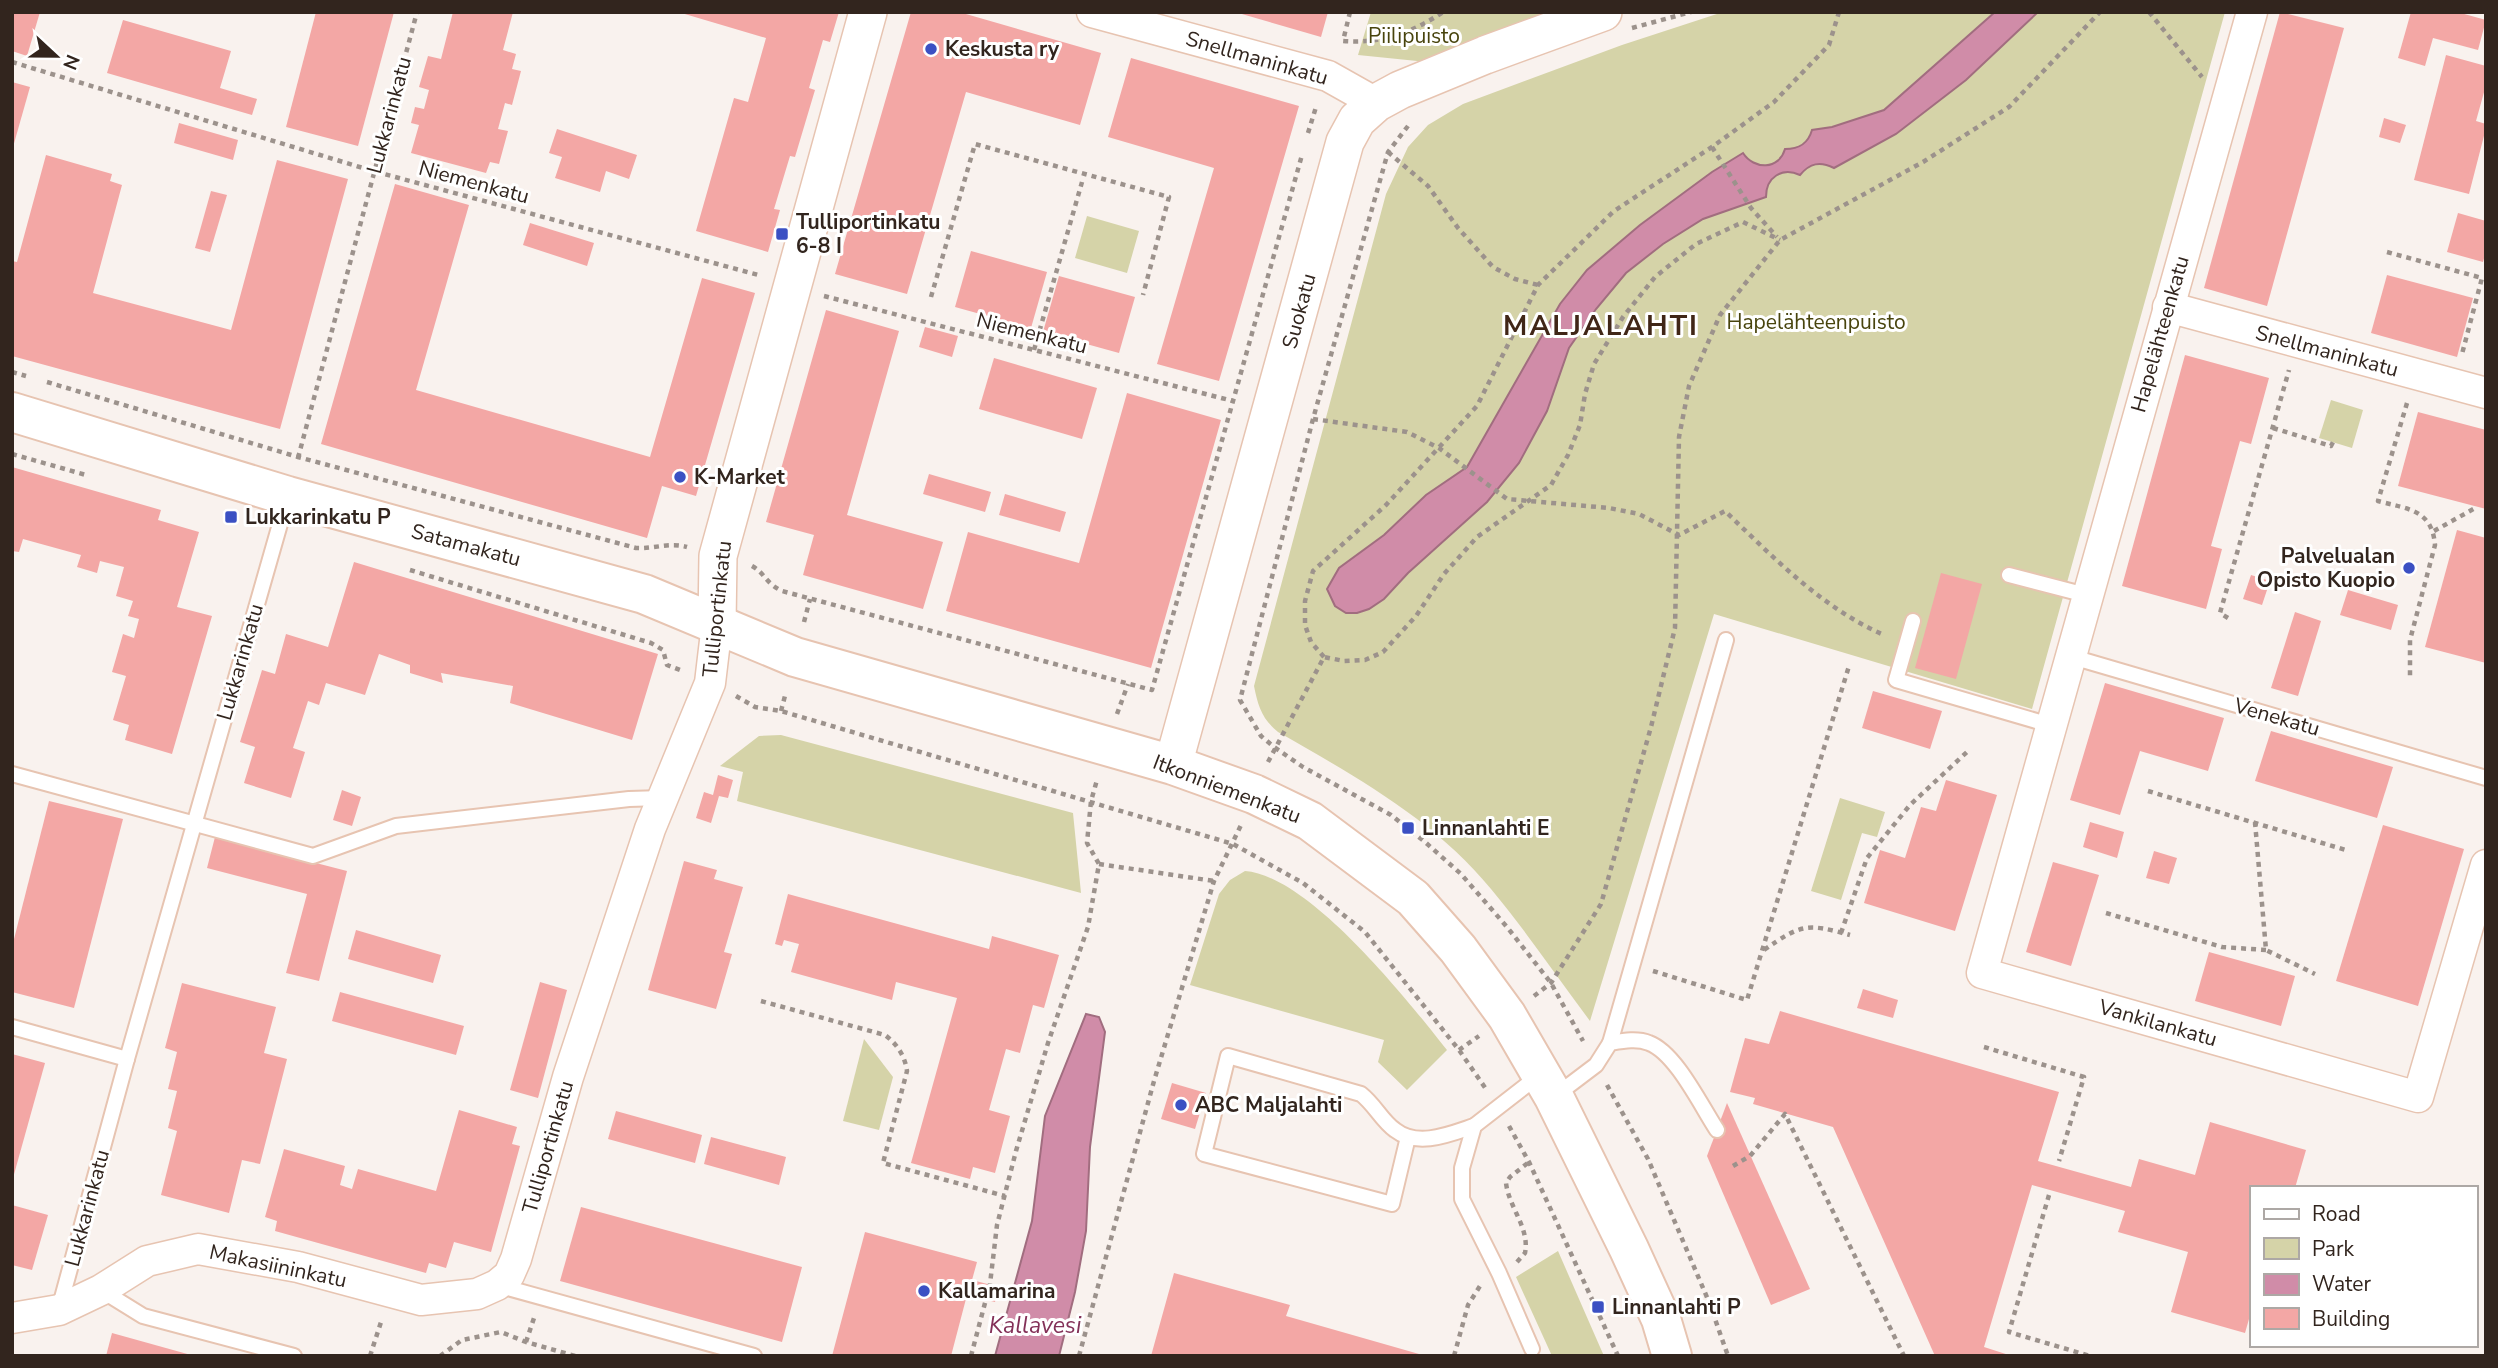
<svg xmlns="http://www.w3.org/2000/svg" width="2498" height="1368" viewBox="0 0 2498 1368" font-family="'Nunito Sans',sans-serif">
	<style>
		.green { fill: #d5d3a8 }
		.water { fill: #d08ca8; stroke: #a16d7f; stroke-width: 2 }
		.building { fill: #f3a7a5 }
		.lines { fill: none; stroke-linecap: round; stroke-linejoin: round }
		.service-casing { stroke: #e7c4b1; stroke-width: 18 }
		.minor-casing { stroke: #e7c4b1; stroke-width: 33 }
		.tertiary-casing { stroke: #e7c4b1; stroke-width: 40 }
		.secondary-casing { stroke: #e7c4b1; stroke-width: 42 }
		.path { stroke: #9c928c; stroke-width: 4.5; stroke-dasharray: 5 5; stroke-linecap: butt }
		.service { stroke: #fff; stroke-width: 14 }
		.minor { stroke: #fff; stroke-width: 30 }
		.tertiary { stroke: #fff; stroke-width: 37 }
		.secondary { stroke: #fff; stroke-width: 38 }
		.poi-dot { fill: #3b50c3; stroke: #fff; stroke-width: 2.5 }
		.labels { text-anchor: middle; stroke-width: 6; stroke-linejoin: round; paint-order: stroke }
		.park-label { font-size: 21px; fill: #48440d; stroke: #fff }
		.poi-label { font-size: 21px; font-weight: bold; fill: #32251e; stroke: #fff; text-anchor: start }
		.street-label { font-size: 21px; fill: #32251e; stroke: #fff }
		.water-label { font-size: 23px; font-style: italic; fill: #833158; stroke: #fff }
		.district-label { font-size: 28px; font-weight: bold; letter-spacing: 2px; fill: #402617; stroke: #fff }
	</style>
	<rect width="100%" height="100%" fill="#f9f2ee"/>
	<g class="green">
		<path d="M1371,12H1553L1519,23L1427,62L1358,55Z"/>
		<path d="M1723,12H2225L2032,709L1714,614L1590,1021C1557,977 1526,931 1491,889C1435,820 1353,775 1278,732C1262,719 1258,706 1254,686L1386,194L1408,147L1428,125L1463,104L1622,45Z"/>
		<path d="M1087,216L1139,231L1127,273L1075,258Z"/>
		<path d="M2331,400L2363,410L2352,448L2319,438Z"/>
		<path d="M781,735L1073,813L1081,893L737,801L743,772L720,766L759,736Z"/>
		<path d="M1840,798L1885,812L1877,837L1862,833L1841,900L1811,891Z"/>
		<path d="M1245,871C1310,876 1408,1001 1447,1050L1407,1090L1378,1062L1384,1040L1190,985L1219,894L1230,880Z"/>
		<path d="M864,1039L893,1077L879,1130L843,1121Z"/>
		<path d="M1558,1251L1600,1347L1604,1356H1552L1516,1277Z"/>
	</g>
	<g class="water">
		<path d="M1995,12H2038L1966,80L1896,134L1834,168C1820,161 1810,163 1800,175C1782,167 1766,177 1766,197L1703,219L1663,244L1626,273L1596,309L1569,348L1547,411L1519,463L1487,502L1408,573L1384,599L1369,609L1357,613H1346L1335,606L1327,589L1339,568L1384,535L1426,495L1467,467L1560,304L1587,270L1640,225L1712,172L1743,153C1754,170 1779,170 1785,149C1799,149 1808,144 1812,130L1832,127L1884,110Z"/>
		<path d="M1086,1014L1099,1017L1105,1032L1090,1147L1086,1231L1075,1292L1059,1356H995L1032,1221L1045,1116Z"/>
	</g>
	<g class="building">
		<path d="M12,12H40L27,56L12,51Z"/>
		<path d="M316,12H394L358,146L286,127Z"/>
		<path d="M453,12H513L503,50L516,54L512,69L521,71L512,105L505,103L498,129L508,131L499,164L490,162L486,173L411,153L419,125L411,123L415,107L424,109L429,90L419,87L428,56L441,59Z"/>
		<path d="M678,12H839L830,42L823,40L809,88L815,90L795,157L790,156L774,209L780,210L768,252L696,231L734,98L748,102L766,38Z"/>
		<path d="M911,12H959L1101,53L1080,125L966,92L907,294L835,274Z"/>
		<path d="M1235,12H1328L1321,37Z"/>
		<path d="M2280,12L2344,28L2267,306L2204,288Z"/>
		<path d="M2411,12H2457L2486,20L2478,50L2433,38L2425,66L2398,58Z"/>
		<path d="M123,20L231,51L220,88L257,99L252,115L107,73Z"/>
		<path d="M2446,55L2486,66V85L2476,121L2486,124V128L2469,194L2414,180Z"/>
		<path d="M1131,58L1299,106L1219,381L1157,364L1214,168L1108,137Z"/>
		<path d="M12,82L30,87L13,147H12Z"/>
		<path d="M2384,118L2406,125L2400,143L2379,137Z"/>
		<path d="M179,123L238,140L233,160L174,143Z"/>
		<path d="M557,129L637,155L629,179L606,171L600,192L555,178L562,157L549,153Z"/>
		<path d="M46,155L112,174L110,181L122,185L93,293L231,330L277,160L348,179L280,429L12,356V261L17,262Z"/>
		<path d="M395,184L469,205L416,390L650,457L702,278L755,293L696,496L662,486L647,538L321,444Z"/>
		<path d="M211,191L227,195L210,252L195,248Z"/>
		<path d="M2458,213L2486,221V251L2483,262L2447,252Z"/>
		<path d="M530,223L594,243L587,266L523,245Z"/>
		<path d="M971,251L1047,272L1031,328L955,307Z"/>
		<path d="M2387,275L2473,298L2457,357L2371,333Z"/>
		<path d="M1059,276L1135,297L1119,353L1043,332Z"/>
		<path d="M826,310L899,331L847,515L943,542L923,609L803,575L814,535L766,522Z"/>
		<path d="M925,327L958,336L952,357L919,347Z"/>
		<path d="M2185,355L2269,378L2251,444L2240,441L2211,546L2222,549L2206,609L2122,586Z"/>
		<path d="M994,358L1097,388L1082,439L979,409Z"/>
		<path d="M1127,393L1221,420L1151,668L946,611L968,532L1079,563Z"/>
		<path d="M2418,412L2486,430V509L2398,486Z"/>
		<path d="M12,467L161,510L158,520L199,532L177,607L212,616L172,754L125,740L129,725L113,720L126,676L112,672L123,634L134,638L139,619L128,616L133,601L116,596L124,567L100,561L97,573L77,567L81,555L23,539L19,552L12,551Z"/>
		<path d="M929,474L991,492L985,512L923,494Z"/>
		<path d="M1005,494L1066,512L1060,532L999,515Z"/>
		<path d="M2457,530L2486,538V663L2425,647Z"/>
		<path d="M354,562L658,654L632,740L510,703L513,686L441,673L443,683L410,673V665L379,654L365,695L326,683L319,705L308,701L293,748L305,752L291,798L244,783L255,747L240,742L262,670L275,674L286,634L328,647Z"/>
		<path d="M1941,573L1982,584L1956,679L1915,668Z"/>
		<path d="M2251,575L2270,581L2262,605L2243,599Z"/>
		<path d="M2348,590L2398,605L2391,630L2340,615Z"/>
		<path d="M2295,612L2321,621L2298,696L2271,688Z"/>
		<path d="M2105,683L2224,718L2208,771L2140,751L2120,815L2070,800Z"/>
		<path d="M1873,691L1942,711L1930,749L1862,728Z"/>
		<path d="M2271,731L2393,767L2377,818L2255,781Z"/>
		<path d="M718,775L733,780L728,798L719,796L711,823L696,818L704,792L713,795Z"/>
		<path d="M1946,780L1997,795L1955,931L1864,903L1880,850L1905,858L1921,807L1936,811Z"/>
		<path d="M342,790L361,797L352,826L333,820Z"/>
		<path d="M49,801L123,819L74,1008L12,992V947Z"/>
		<path d="M2090,822L2124,832L2117,858L2083,847Z"/>
		<path d="M2383,825L2464,849L2418,1006L2336,981Z"/>
		<path d="M215,837L347,871L319,981L286,973L307,894L207,868Z"/>
		<path d="M2154,851L2177,858L2169,884L2146,878Z"/>
		<path d="M684,861L717,870L714,879L743,887L724,952L732,954L716,1009L648,990Z"/>
		<path d="M2053,862L2099,875L2071,966L2026,952Z"/>
		<path d="M788,894L989,949L992,936L1059,955L1044,1008L1033,1005L1020,1053L1006,1049L989,1110L1010,1116L995,1173L973,1167L970,1179L911,1163L957,998L896,982L892,1000L791,972L799,944L784,940L782,946L775,944Z"/>
		<path d="M356,930L441,955L433,983L348,959Z"/>
		<path d="M2209,952L2295,976L2281,1026L2195,1001Z"/>
		<path d="M540,982L567,990L538,1098L510,1090Z"/>
		<path d="M182,983L276,1007L264,1053L287,1059L260,1164L242,1160L229,1213L161,1195L177,1131L168,1128L177,1091L168,1089L177,1052L165,1048Z"/>
		<path d="M1863,989L1898,1000L1893,1018L1857,1008Z"/>
		<path d="M340,992L464,1026L456,1055L332,1021Z"/>
		<path d="M1780,1011L2059,1092L2038,1161L2131,1187L2139,1159L2195,1175L2210,1122L2306,1150L2295,1188H2251V1312L2245,1333L2171,1312L2188,1252L2118,1232L2125,1211L2032,1185L1984,1347L2012,1356H1935L1833,1127L1753,1104L1755,1098L1730,1092L1745,1038L1769,1044Z"/>
		<path d="M12,1054L45,1063L13,1178H12Z"/>
		<path d="M1172,1083L1206,1093L1195,1129L1161,1119Z"/>
		<path d="M1727,1103L1810,1289L1771,1305L1707,1156Z"/>
		<path d="M459,1110L517,1127L512,1144L520,1146L491,1252L454,1242L446,1268L429,1263L426,1273L275,1231L277,1221L265,1217L284,1149L345,1166L340,1185L352,1189L358,1169L436,1191Z"/>
		<path d="M616,1111L702,1135L695,1163L608,1139Z"/>
		<path d="M711,1137L786,1157L779,1185L704,1164Z"/>
		<path d="M12,1205L48,1215L32,1270L12,1265Z"/>
		<path d="M581,1207L802,1267L782,1342L560,1281Z"/>
		<path d="M865,1232L977,1262L972,1280L999,1287L995,1302L967,1295L951,1356H832Z"/>
		<path d="M1174,1273L1290,1305L1286,1316L1426,1356H1151Z"/>
		<path d="M112,1333L191,1355V1356H106Z"/>
	</g>
	<g class="lines">
		<defs>
			<g id="service">
				<path d="M2009,575L2086,595"/>
				<path d="M1913,621L1896,680L2050,725"/>
				<path d="M2069,656L2486,778"/>
				<path d="M12,774L313,856L396,826L629,799L662,798"/>
				<path d="M12,1027L127,1059"/>
				<path d="M1610,1043L1726,640"/>
				<path d="M1555,1096L1596,1065L1610,1043C1622,1041 1637,1038 1649,1043C1676,1053 1701,1106 1717,1130"/>
				<path d="M1408,1137L1392,1204L1204,1154L1228,1056L1361,1094C1375,1105 1382,1121 1395,1130C1418,1148 1450,1134 1474,1126"/>
				<path d="M497,1285L754,1356"/>
				<path d="M101,1290L143,1316L294,1356"/>
				<path d="M59,1309L127,1059L288,496"/>
				<path d="M1532,1349L1499,1273L1462,1199V1168L1474,1126L1541,1074"/>
			</g>
			<g id="minor">
				<path d="M1092,12L1328,76L1376,103"/>
				<path d="M2252,12L1982,973L2418,1097L2486,865"/>
				<path d="M2168,307L2486,393"/>
				<path d="M12,1318L59,1310L101,1290L147,1261L198,1249L298,1267L421,1300L477,1294L497,1285L509,1275L516,1259L568,1077L650,829L710,683L717,624"/>
			</g>
			<g id="tertiary">
				<path d="M717,624L718,556L868,12"/>
				<path d="M1173,765L1345,142L1357,120L1376,103L1400,90L1485,55L1603,12"/>
			</g>
			<path id="secondary" d="M12,412L288,496L644,594L795,657L1173,765L1254,794L1310,821L1413,898L1458,949L1507,1016L1554,1097L1629,1249L1661,1319L1672,1356"/>
		</defs>
		<use href="#service" class="service-casing"/>
		<use href="#minor" class="minor-casing"/>
		<use href="#tertiary" class="tertiary-casing"/>
		<use href="#secondary" class="secondary-casing"/>
		<g class="path">
			<path d="M1350,12L1343,41C1380,44 1412,33 1443,12"/>
			<path d="M2149,12L2202,77"/>
			<path d="M1632,28L1691,12"/>
			<path d="M12,62L373,171L762,276"/>
			<path d="M1408,126L1388,152L1313,419L1240,700L1261,736L1274,747L1303,767L1391,815L1425,842L1461,874L1507,927L1551,983L1583,1041"/>
			<path d="M1308,133L1316,107"/>
			<path d="M1712,147L1751,208L1777,237"/>
			<path d="M1388,152L1428,186L1458,228L1493,267L1515,279L1538,285"/>
			<path d="M2387,252L2482,278L2462,354"/>
			<path d="M824,296L1233,401"/>
			<path d="M931,297L975,144L1169,197L1143,295"/>
			<path d="M1034,350L1082,182"/>
			<path d="M12,372L26,376"/>
			<path d="M47,382L298,457L636,548C654,549 670,542 687,547"/>
			<path d="M2407,403L2378,501C2407,509 2432,509 2435,545L2410,640V676"/>
			<path d="M1313,419L1407,432L1439,448L1507,499L1609,508L1639,514L1679,535L1725,511C1773,557 1822,608 1884,635"/>
			<path d="M2273,428L2331,446L2333,442"/>
			<path d="M12,454L86,475"/>
			<path d="M298,458L417,12"/>
			<path d="M2434,531L2477,507"/>
			<path d="M752,566C765,573 765,583 782,591L1152,690L1302,155"/>
			<path d="M410,570L651,643L663,650L667,665L680,670"/>
			<path d="M2228,618L2220,613L2289,370"/>
			<path d="M804,622L810,599"/>
			<path d="M1324,657L1311,642L1305,625V601L1313,571L1386,505L1477,406L1538,285L1614,211L1712,147L1774,102L1829,45L1839,12"/>
			<path d="M736,696L755,707L781,711L1233,844L1303,883L1365,932L1459,1050L1486,1089"/>
			<path d="M781,711L786,692"/>
			<path d="M1117,714L1128,684"/>
			<path d="M1268,762L1324,657L1344,661L1365,660L1383,652L1416,616L1444,574L1477,537L1551,485L1568,455L1580,425L1585,394L1594,364L1623,317L1655,277L1696,244L1743,222L1780,240"/>
			<path d="M2148,791L2349,851"/>
			<path d="M2255,822L2266,950L2315,974"/>
			<path d="M1099,864L1214,881"/>
			<path d="M2106,913L2222,947L2266,950"/>
			<path d="M1841,933L1867,858L1910,805L1968,751"/>
			<path d="M1764,950C1801,924 1807,923 1850,935"/>
			<path d="M1653,971L1747,1000L1849,666"/>
			<path d="M1534,996L1551,983L1601,904L1651,727L1675,628L1679,437L1689,386L1720,315L1780,240L1923,162L2009,107L2100,12"/>
			<path d="M761,1001L885,1035C897,1044 905,1056 907,1071L883,1163L1005,1196"/>
			<path d="M1984,1047L2084,1077L2059,1161"/>
			<path d="M1459,1050L1479,1036"/>
			<path d="M1607,1085L1648,1159L1709,1302L1728,1356"/>
			<path d="M1509,1126L1529,1162L1618,1356"/>
			<path d="M1733,1166L1750,1156L1785,1114L1904,1356"/>
			<path d="M2049,1195L2009,1332L2090,1356"/>
			<path d="M1517,1262L1525,1253C1530,1228 1509,1208 1506,1183L1510,1177L1529,1162"/>
			<path d="M526,1342L534,1318"/>
			<path d="M370,1356L381,1322"/>
			<path d="M440,1356L462,1340L501,1332L526,1342L575,1356"/>
			<path d="M971,1356L990,1284L997,1225L1016,1151L1048,1043L1088,927L1099,864L1087,843L1091,801L1097,780"/>
			<path d="M1079,1356L1154,1081L1214,881L1241,825"/>
			<path d="M1454,1356L1468,1305L1480,1286"/>
		</g>
		<use href="#service" class="service"/>
		<use href="#minor" class="minor"/>
		<use href="#tertiary" class="tertiary"/>
		<use href="#secondary" class="secondary"/>
	</g>
	<g class="poi-dot">
		<circle cx="931" cy="49" r="7"/>
		<rect x="775" y="227" width="14" height="14" rx="3.5"/>
		<circle cx="680" cy="477" r="7"/>
		<rect x="224" y="510" width="14" height="14" rx="3.5"/>
		<circle cx="2409" cy="568" r="7"/>
		<rect x="1401" y="821" width="14" height="14" rx="3.5"/>
		<circle cx="1181" cy="1105" r="7"/>
		<circle cx="924" cy="1291" r="7"/>
		<rect x="1591" y="1300" width="14" height="14" rx="3.5"/>
	</g>
	<g class="labels">
		<g class="park-label">
			<text x="1414" y="43">Piilipuisto</text>
			<text x="1816" y="329">Hapelähteenpuisto</text>
		</g>
		<g class="poi-label">
			<text x="945" y="56">Keskusta ry</text>
			<text x="796" y="229">Tulliportinkatu<tspan x="796" dy="24">6-8 I</tspan></text>
			<text x="694" y="484">K-Market</text>
			<text x="245" y="524">Lukkarinkatu P</text>
			<text x="2395" y="563" text-anchor="end">Palvelualan<tspan x="2395" dy="24">Opisto Kuopio</tspan></text>
			<text x="1422" y="835">Linnanlahti E</text>
			<text x="1195" y="1112">ABC Maljalahti</text>
			<text x="938" y="1298">Kallamarina</text>
			<text x="1612" y="1314">Linnanlahti P</text>
		</g>
		<g class="street-label">
			<text transform="translate(1257 58) rotate(16)" y="7">Snellmaninkatu</text>
			<text transform="translate(389 115) rotate(-75)" y="7">Lukkarinkatu</text>
			<text transform="translate(474 182) rotate(15)" y="7">Niemenkatu</text>
			<text transform="translate(1299 311) rotate(-75)" y="7">Suokatu</text>
			<text transform="translate(1032 333) rotate(14)" y="7">Niemenkatu</text>
			<text transform="translate(2160 334) rotate(-74)" y="7">Hapelähteenkatu</text>
			<text transform="translate(2327 351) rotate(15)" y="7">Snellmaninkatu</text>
			<text transform="translate(466 545) rotate(15)" y="7">Satamakatu</text>
			<text transform="translate(717 609) rotate(-84)" y="7">Tulliportinkatu</text>
			<text transform="translate(240 662) rotate(-74)" y="7">Lukkarinkatu</text>
			<text transform="translate(2277 717) rotate(16)" y="7">Venekatu</text>
			<text transform="translate(1227 789) rotate(21)" y="7">Itkonniemenkatu</text>
			<text transform="translate(2158 1023) rotate(16)" y="7">Vankilankatu</text>
			<text transform="translate(548 1147) rotate(-74)" y="7">Tulliportinkatu</text>
			<text transform="translate(87 1208) rotate(-75)" y="7">Lukkarinkatu</text>
			<text transform="translate(278 1266) rotate(12)" y="7">Makasiininkatu</text>
		</g>
		<g class="water-label">
			<text x="1035" y="1333">Kallavesi</text>
		</g>
		<g class="district-label">
			<text x="1601" y="335">MALJALAHTI</text>
		</g>
	</g>
	<rect width="2498" height="1368" fill="none" stroke="#32251e" stroke-width="28"/>
	<rect x="2250" y="1186" width="228" height="161" fill="#ffffff" stroke="#ada8a5" stroke-width="2"/>
	<rect x="2264" y="1209" width="35" height="10" fill="#ffffff" stroke="#ada8a5" stroke-width="2"/>
	<text x="2312" y="1221" font-size="21" fill="#32251e">Road</text>
	<rect x="2264" y="1238" width="35" height="21" fill="#d5d3a8" stroke="#ada8a5" stroke-width="2"/>
	<text x="2312" y="1256" font-size="21" fill="#32251e">Park</text>
	<rect x="2264" y="1274" width="35" height="21" fill="#d08ca8" stroke="#ada8a5" stroke-width="2"/>
	<text x="2312" y="1291" font-size="21" fill="#32251e">Water</text>
	<rect x="2264" y="1308" width="35" height="21" fill="#f3a7a5" stroke="#ada8a5" stroke-width="2"/>
	<text x="2312" y="1326" font-size="21" fill="#32251e">Building</text>
	<g transform="translate(56 56) rotate(112)" stroke="#ffffff" stroke-width="5" paint-order="stroke">
	<path d="M0-5L12 26L0 18L-12 26Z" fill="#32251e"/>
	<text y="-10" font-size="19" font-weight="bold" text-anchor="middle" fill="#32251e">N</text>
	</g>
</svg>
